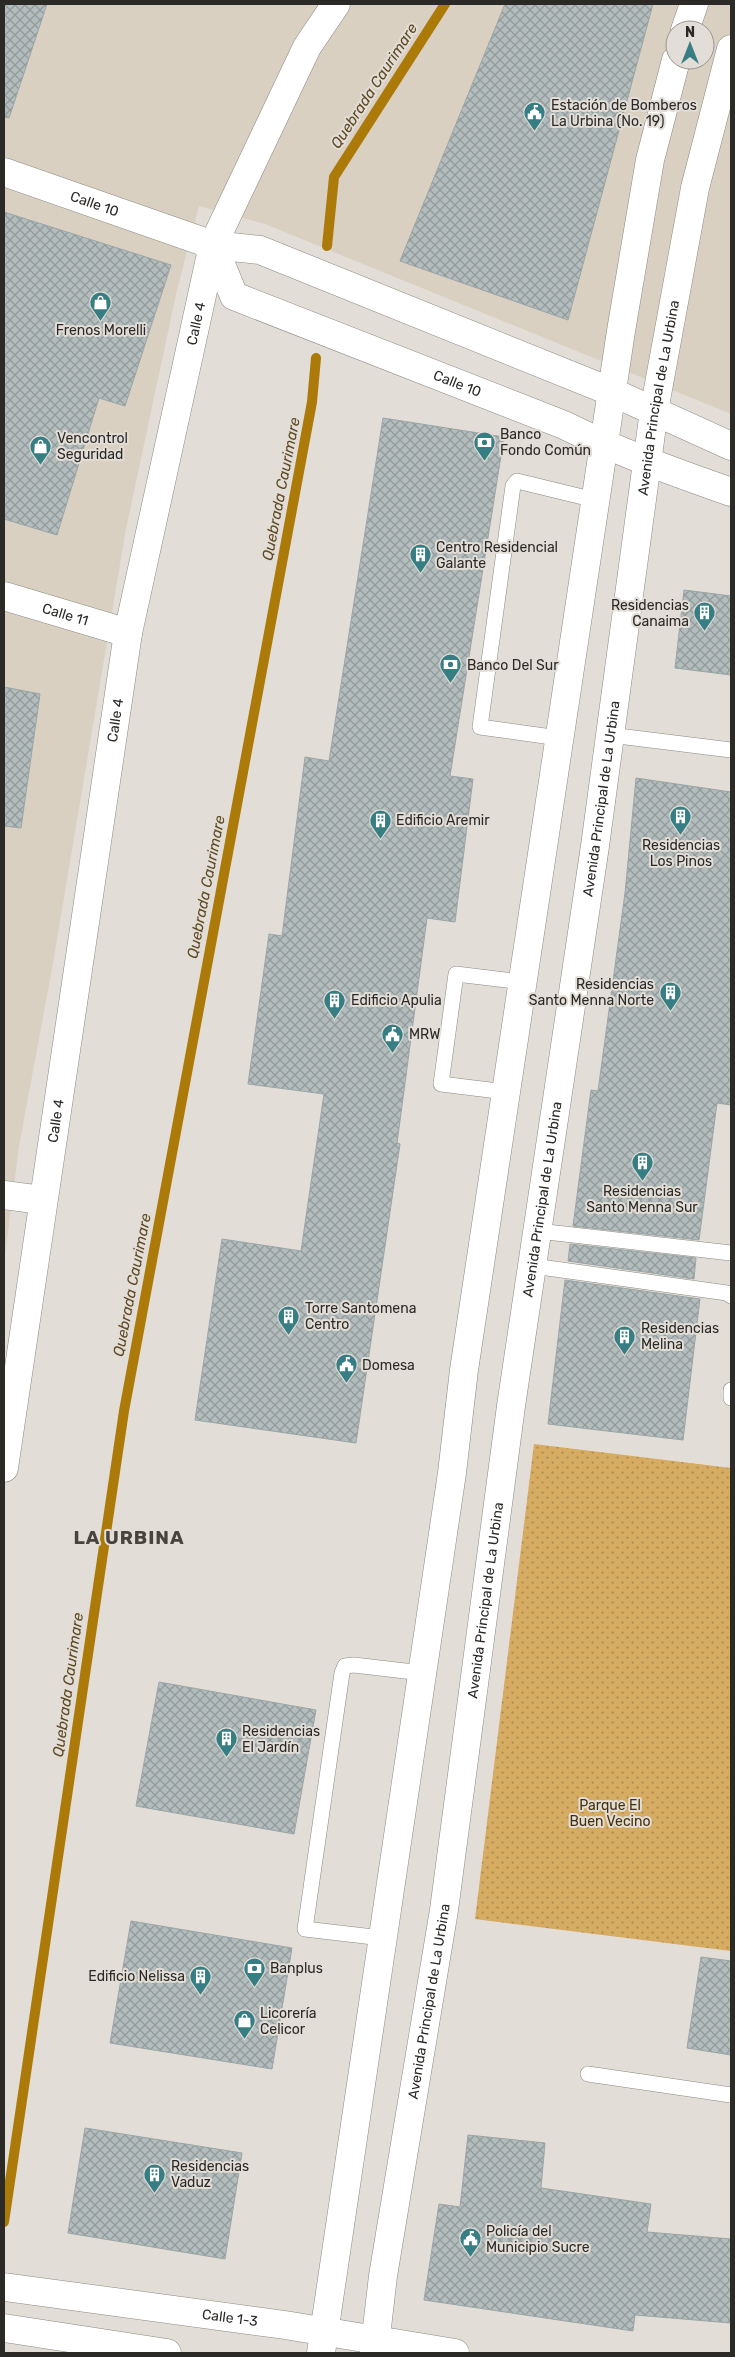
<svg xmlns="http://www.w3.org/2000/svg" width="735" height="2357" viewBox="0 0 735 2357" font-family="Rubik,sans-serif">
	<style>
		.built { fill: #d9d0c2; fill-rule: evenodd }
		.park { fill: url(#park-dots) }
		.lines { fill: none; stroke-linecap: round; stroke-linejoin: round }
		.stream { stroke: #ac7a08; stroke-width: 10 }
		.building { fill: url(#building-cross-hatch); stroke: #9ba5a6 }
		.lane-casing { stroke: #8d8982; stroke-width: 16 }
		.street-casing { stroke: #8d8982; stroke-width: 29 }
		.secondary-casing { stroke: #8d8982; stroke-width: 29 }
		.lane { stroke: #fff; stroke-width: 15 }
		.street { stroke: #fff; stroke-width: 28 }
		.secondary { stroke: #fff; stroke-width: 28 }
		.labels { text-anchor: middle; stroke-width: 4; stroke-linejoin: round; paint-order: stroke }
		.poi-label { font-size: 14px; fill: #2c2a27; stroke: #e2ddd6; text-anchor: start }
		.street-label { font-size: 14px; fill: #2c2a27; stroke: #e2ddd6 }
		.park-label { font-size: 14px; fill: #463108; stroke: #e2ddd6 }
		.water-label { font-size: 15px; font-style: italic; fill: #5f4922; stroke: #e2ddd6 }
		.district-label { font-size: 19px; font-weight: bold; letter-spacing: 1px; fill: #47433d; stroke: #e2ddd6 }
	</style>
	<defs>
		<pattern id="park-dots" width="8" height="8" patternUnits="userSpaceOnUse" patternTransform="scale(1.25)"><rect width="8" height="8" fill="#d6ab62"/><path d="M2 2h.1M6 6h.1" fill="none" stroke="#ae8b51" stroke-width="1.8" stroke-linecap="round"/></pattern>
		<pattern id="building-cross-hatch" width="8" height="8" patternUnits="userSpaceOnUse" patternTransform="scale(1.25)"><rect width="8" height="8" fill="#b3bdbe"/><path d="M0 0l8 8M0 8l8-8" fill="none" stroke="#929a9a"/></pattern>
	</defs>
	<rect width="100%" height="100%" fill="#e2ddd6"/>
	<path class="built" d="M4,4H731V414L265,224L199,206L177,290L126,529L52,969L19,1146L4,1263ZM675,30H705V60H675Z"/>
	<path class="park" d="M534,1444L731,1468V1951L475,1919Z"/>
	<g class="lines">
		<g class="stream">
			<path d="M327,246L334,177L445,4"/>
			<path d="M4,2222L124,1411L312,402L316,358"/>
		</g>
	</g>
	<g class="building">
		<path d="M4,4H47L9,118L4,117Z"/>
		<path d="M505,4H653L568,320L400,261Z"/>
		<path d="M4,212L171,265L125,406L99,398L57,535L4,519Z"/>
		<path d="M383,418L504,437L450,776L473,779L455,922L427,918L397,1143L400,1144L356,1443L195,1420L222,1239L301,1251L324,1094L248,1084L269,934L282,936L305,757L329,761Z"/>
		<path d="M684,590L731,596V675L675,668Z"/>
		<path d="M4,687L40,694L21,828L4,826Z"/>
		<path d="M636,778L731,792V1105L717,1103L699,1240L573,1226L591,1090L598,1091L625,893Z"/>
		<path d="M570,1244L696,1258L694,1279L568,1261Z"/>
		<path d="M565,1280L700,1299L683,1440L548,1424Z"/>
		<path d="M159,1682L316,1710L294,1834L136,1806Z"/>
		<path d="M131,1921L292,1948L272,2069L110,2043Z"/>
		<path d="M701,1957L731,1961V2055L687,2048Z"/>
		<path d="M85,2128L242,2153L225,2259L68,2233Z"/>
		<path d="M468,2135L545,2143L541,2188L651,2204L647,2232L731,2239V2323L635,2315L633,2331L424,2300L439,2204L460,2207Z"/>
	</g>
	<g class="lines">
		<defs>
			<g id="lane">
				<path d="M610,735L731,750"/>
				<path d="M559,738L480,727L513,486L517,481L595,500"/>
				<path d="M506,1092L441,1084L456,974L523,982"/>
				<path d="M538,1231L731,1253"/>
				<path d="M533,1266L727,1293L731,1296"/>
				<path d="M731,1390V1398"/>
				<path d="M382,1938L305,1929L342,1673L345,1666L354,1665L422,1673"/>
				<path d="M588,2074L731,2095"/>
			</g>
			<g id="street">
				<path id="s1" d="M4,172L213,245L260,250L612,392L731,446"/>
				<path id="s2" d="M213,245L234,296L564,425C618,452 674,472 731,492"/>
				<path id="s3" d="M4,596L128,633"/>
				<path d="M4,1195L42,1200"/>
				<path id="s4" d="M4,1468L128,633L213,245L307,47L336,4"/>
				<path id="s5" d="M4,2287L285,2325L455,2353"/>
				<path d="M4,2328L167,2353"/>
			</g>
			<g id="secondary">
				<path d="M685,30L694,4"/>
				<path d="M321,2353L452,1473L464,1370L621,331L650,160L676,60"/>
				<path id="s6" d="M374,2353L383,2276L444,1910L511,1406L595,846L654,411L695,188L731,49"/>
			</g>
		</defs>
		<use href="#lane" class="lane-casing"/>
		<use href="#street" class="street-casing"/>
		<use href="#secondary" class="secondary-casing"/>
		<use href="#lane" class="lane"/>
		<use href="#street" class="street"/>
		<use href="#secondary" class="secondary"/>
	</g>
	<defs>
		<symbol id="civic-pin" viewBox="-11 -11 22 30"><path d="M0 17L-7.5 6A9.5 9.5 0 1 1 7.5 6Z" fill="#367e84" stroke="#e2ddd6"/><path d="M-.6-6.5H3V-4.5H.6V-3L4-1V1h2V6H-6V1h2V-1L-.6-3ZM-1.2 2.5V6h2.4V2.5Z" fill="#fff"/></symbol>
		<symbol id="shop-pin" viewBox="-11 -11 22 30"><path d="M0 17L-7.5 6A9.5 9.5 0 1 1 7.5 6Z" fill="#367e84" stroke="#e2ddd6"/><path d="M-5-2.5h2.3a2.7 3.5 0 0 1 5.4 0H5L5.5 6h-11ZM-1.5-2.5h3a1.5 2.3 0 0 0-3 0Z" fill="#fff"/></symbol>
		<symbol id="bank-pin" viewBox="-11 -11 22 30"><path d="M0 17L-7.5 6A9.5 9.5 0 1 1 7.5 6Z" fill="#367e84" stroke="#e2ddd6"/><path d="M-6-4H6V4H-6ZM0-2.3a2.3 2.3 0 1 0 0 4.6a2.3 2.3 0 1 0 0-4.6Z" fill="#fff"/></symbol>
		<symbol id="building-pin" viewBox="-11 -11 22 30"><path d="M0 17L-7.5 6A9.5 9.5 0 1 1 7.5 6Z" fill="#367e84" stroke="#e2ddd6"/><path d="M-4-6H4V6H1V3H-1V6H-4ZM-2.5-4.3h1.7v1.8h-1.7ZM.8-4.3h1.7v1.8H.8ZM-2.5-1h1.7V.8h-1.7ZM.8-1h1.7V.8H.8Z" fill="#fff"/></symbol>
	</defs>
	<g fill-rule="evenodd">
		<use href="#civic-pin" x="522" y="100" width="25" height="34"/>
		<use href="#shop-pin" x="88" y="290" width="25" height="34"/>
		<use href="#bank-pin" x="472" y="430" width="25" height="34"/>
		<use href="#shop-pin" x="28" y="434" width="25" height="34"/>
		<use href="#building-pin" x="408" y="542" width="25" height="34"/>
		<use href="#building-pin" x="692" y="600" width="25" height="34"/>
		<use href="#bank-pin" x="438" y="652" width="25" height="34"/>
		<use href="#building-pin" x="668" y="804" width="25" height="34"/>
		<use href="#building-pin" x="368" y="808" width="25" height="34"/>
		<use href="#building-pin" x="658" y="980" width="25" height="34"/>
		<use href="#building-pin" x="322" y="988" width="25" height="34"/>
		<use href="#civic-pin" x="380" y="1022" width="25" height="34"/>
		<use href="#building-pin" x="630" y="1150" width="25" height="34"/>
		<use href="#building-pin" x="276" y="1304" width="25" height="34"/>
		<use href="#building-pin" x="612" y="1324" width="25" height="34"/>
		<use href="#civic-pin" x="334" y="1352" width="25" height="34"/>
		<use href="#building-pin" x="214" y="1726" width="25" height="34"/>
		<use href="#bank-pin" x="242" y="1956" width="25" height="34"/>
		<use href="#building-pin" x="188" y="1964" width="25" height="34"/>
		<use href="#shop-pin" x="232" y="2008" width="25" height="34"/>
		<use href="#building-pin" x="142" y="2162" width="25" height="34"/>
		<use href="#civic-pin" x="458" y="2226" width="25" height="34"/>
	</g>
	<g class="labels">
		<g class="poi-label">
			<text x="551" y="110">Estación de Bomberos<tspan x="551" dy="16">La Urbina (No. 19)</tspan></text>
			<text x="101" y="335" text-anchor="middle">Frenos Morelli</text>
			<text x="500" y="439">Banco<tspan x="500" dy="16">Fondo Común</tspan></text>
			<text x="57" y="443">Vencontrol<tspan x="57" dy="16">Seguridad</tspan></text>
			<text x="436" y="552">Centro Residencial<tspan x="436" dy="16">Galante</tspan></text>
			<text x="689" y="610" text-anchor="end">Residencias<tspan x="689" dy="16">Canaima</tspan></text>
			<text x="467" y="670">Banco Del Sur</text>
			<text x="396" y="825">Edificio Aremir</text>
			<text x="681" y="850" text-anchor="middle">Residencias<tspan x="681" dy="16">Los Pinos</tspan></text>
			<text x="654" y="989" text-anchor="end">Residencias<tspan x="654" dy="16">Santo Menna Norte</tspan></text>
			<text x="351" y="1005">Edificio Apulia</text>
			<text x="409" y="1039">MRW</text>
			<text x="642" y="1196" text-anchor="middle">Residencias<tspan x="642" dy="16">Santo Menna Sur</tspan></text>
			<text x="305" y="1313">Torre Santomena<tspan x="305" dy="16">Centro</tspan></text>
			<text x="641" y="1333">Residencias<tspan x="641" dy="16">Melina</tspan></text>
			<text x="362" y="1370">Domesa</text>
			<text x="242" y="1736">Residencias<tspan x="242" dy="16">El Jardín</tspan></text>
			<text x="270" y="1973">Banplus</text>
			<text x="185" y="1981" text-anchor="end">Edificio Nelissa</text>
			<text x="260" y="2018">Licorería<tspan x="260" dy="16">Celicor</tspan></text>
			<text x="171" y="2171">Residencias<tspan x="171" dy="16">Vaduz</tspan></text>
			<text x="486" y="2236">Policía del<tspan x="486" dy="16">Municipio Sucre</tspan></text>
		</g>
		<g class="street-label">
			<text dy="5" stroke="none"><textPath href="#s1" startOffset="96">Calle 10</textPath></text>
			<text dy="5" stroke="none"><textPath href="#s4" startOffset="1161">Calle 4</textPath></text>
			<text dy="5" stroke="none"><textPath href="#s2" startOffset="295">Calle 10</textPath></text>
			<text dy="5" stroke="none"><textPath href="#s6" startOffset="1976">Avenida Principal de La Urbina</textPath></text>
			<text dy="5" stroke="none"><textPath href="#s3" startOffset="64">Calle 11</textPath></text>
			<text dy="5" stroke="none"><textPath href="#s4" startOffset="756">Calle 4</textPath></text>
			<text dy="5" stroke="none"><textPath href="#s6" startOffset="1571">Avenida Principal de La Urbina</textPath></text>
			<text dy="5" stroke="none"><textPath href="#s4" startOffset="351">Calle 4</textPath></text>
			<text dy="5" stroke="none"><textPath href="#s6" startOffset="1166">Avenida Principal de La Urbina</textPath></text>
			<text dy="5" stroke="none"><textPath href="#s6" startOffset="761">Avenida Principal de La Urbina</textPath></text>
			<text dy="5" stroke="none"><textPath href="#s6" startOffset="356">Avenida Principal de La Urbina</textPath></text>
			<text dy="5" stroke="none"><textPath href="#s5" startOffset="228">Calle 1-3</textPath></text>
		</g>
		<g class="park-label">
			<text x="610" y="1810">Parque El<tspan x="610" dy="16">Buen Vecino</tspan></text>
		</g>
		<g class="water-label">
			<text transform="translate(374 86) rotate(-57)" y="5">Quebrada Caurimare</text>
			<text transform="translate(281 489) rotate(-79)" y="5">Quebrada Caurimare</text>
			<text transform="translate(206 887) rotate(-79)" y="5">Quebrada Caurimare</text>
			<text transform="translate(132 1285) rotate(-79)" y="5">Quebrada Caurimare</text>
			<text transform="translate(68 1685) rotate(-82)" y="5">Quebrada Caurimare</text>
		</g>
		<g class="district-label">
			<text x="129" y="1544">LA URBINA</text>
		</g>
	</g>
	<rect width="735" height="2357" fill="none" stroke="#2c2a27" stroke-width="10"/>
	<g transform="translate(690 45)"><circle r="24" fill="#e2ddd6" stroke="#999590"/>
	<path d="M0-4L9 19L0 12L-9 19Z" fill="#367e84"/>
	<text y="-8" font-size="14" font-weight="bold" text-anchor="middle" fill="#2c2a27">N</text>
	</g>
</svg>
